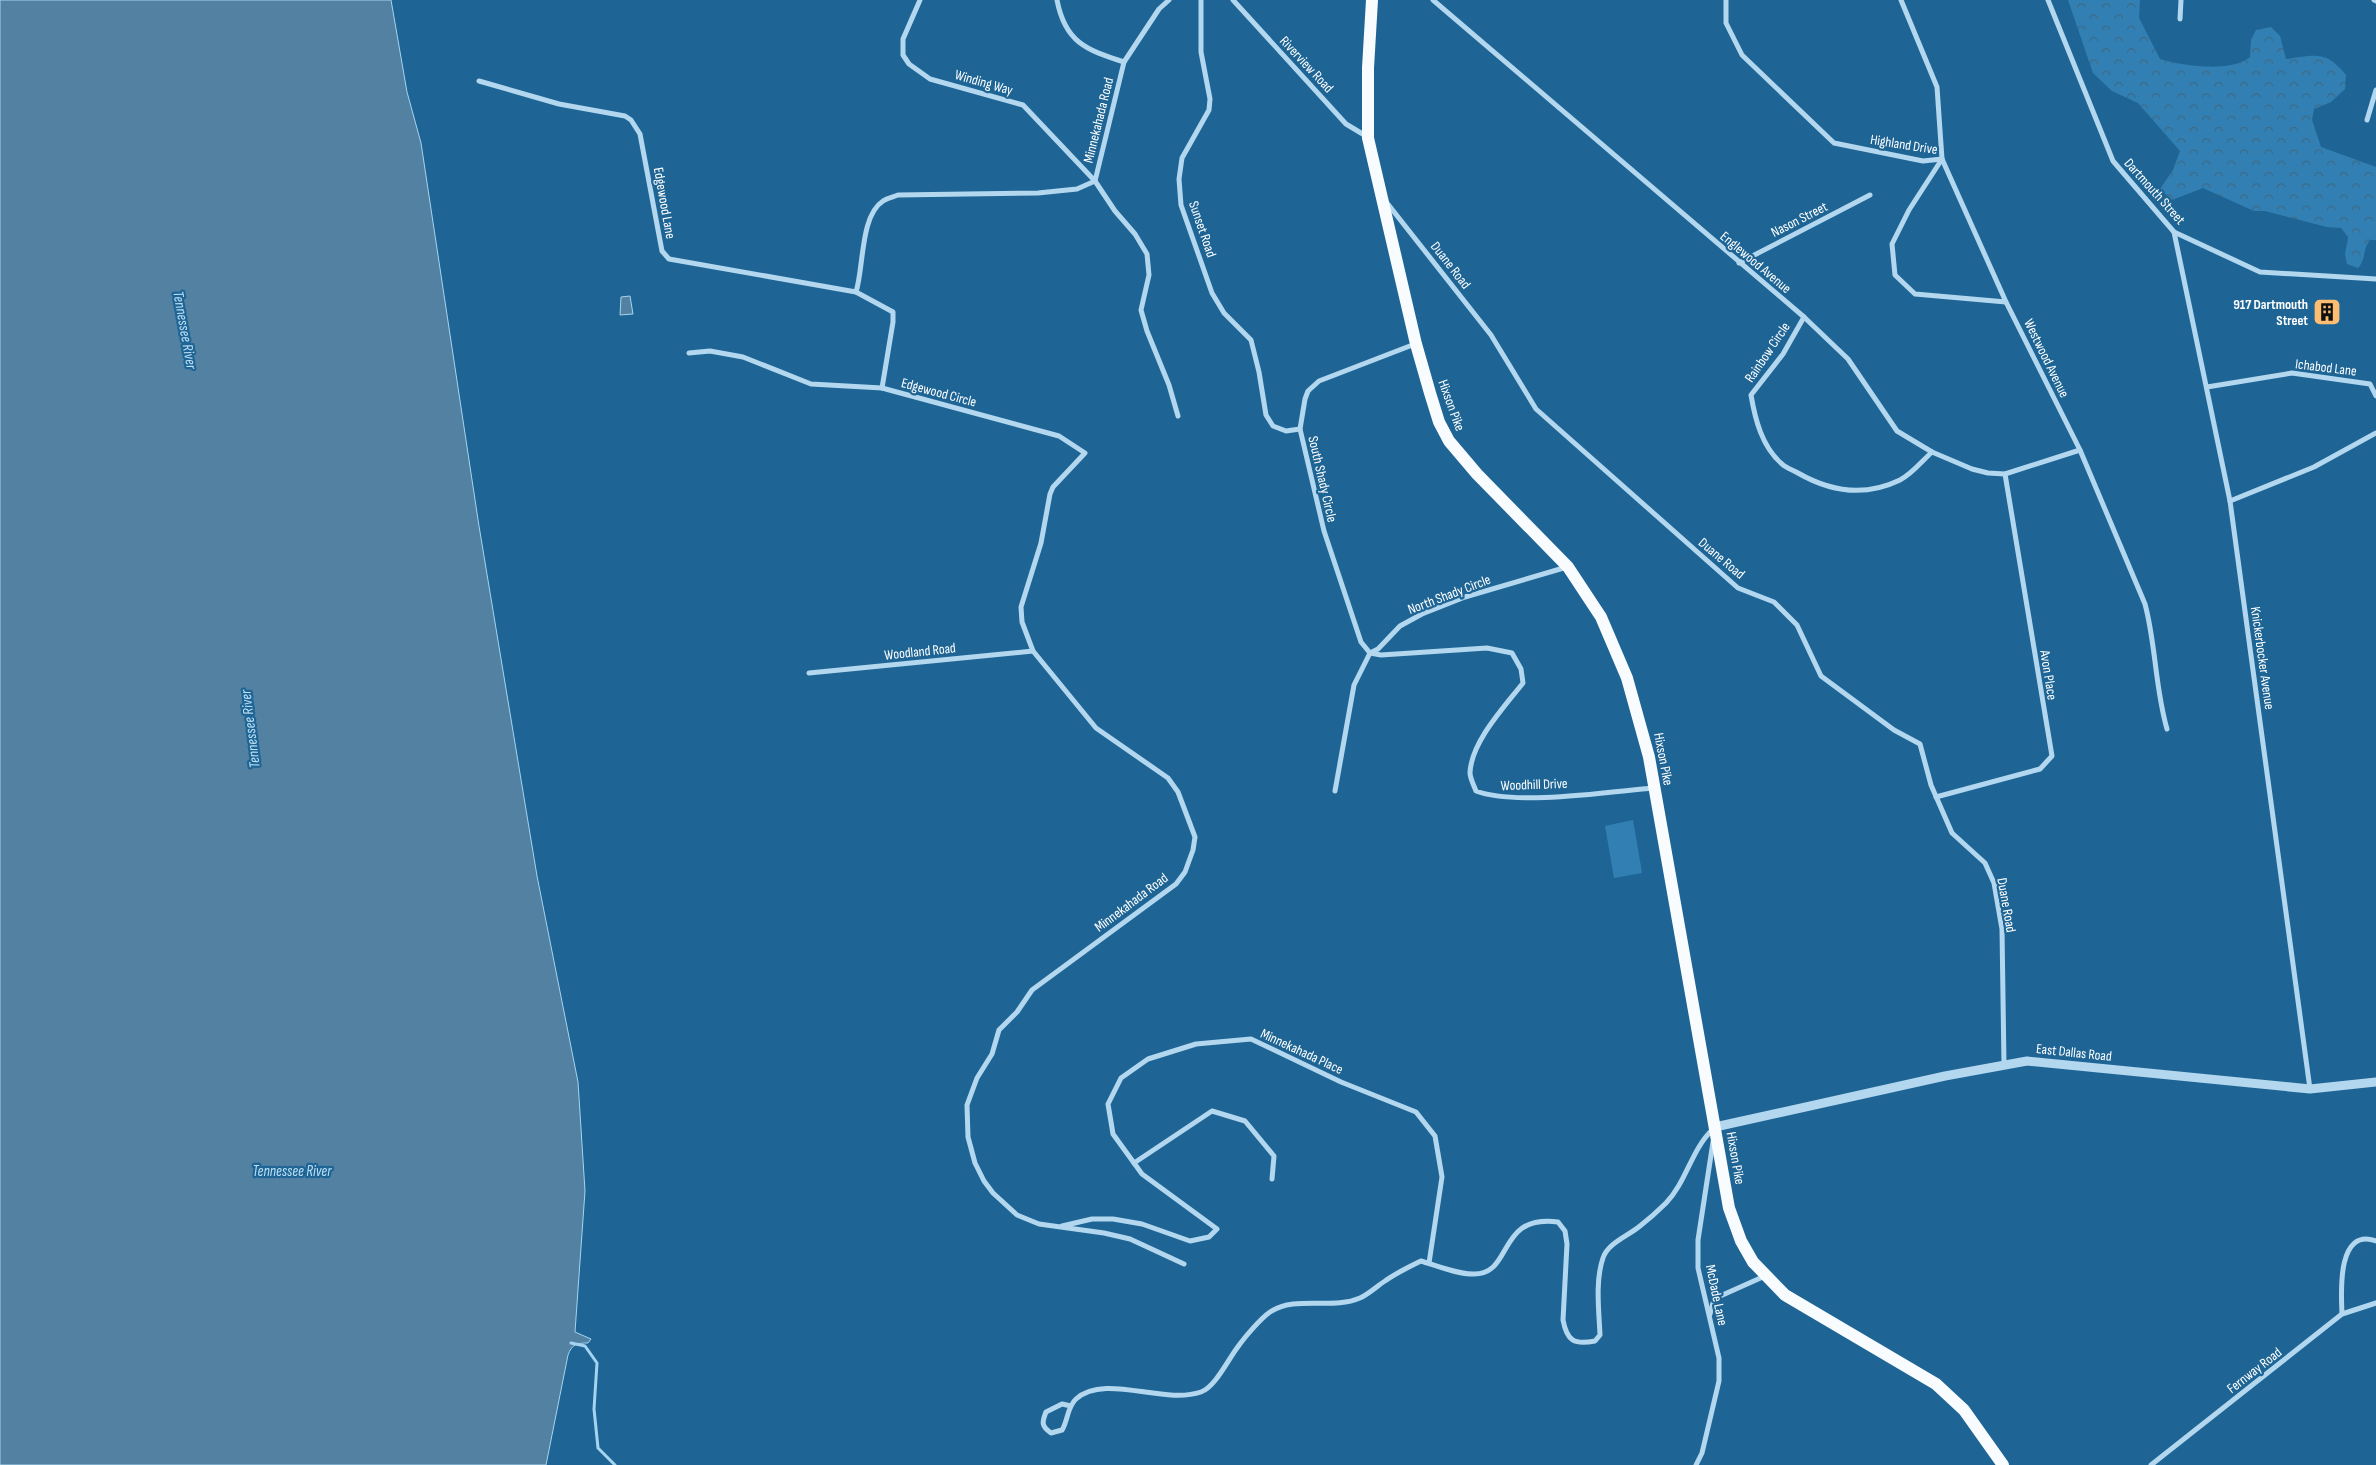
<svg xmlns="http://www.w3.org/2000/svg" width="2376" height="1465" viewBox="0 0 2376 1465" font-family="'Sofia Sans Condensed',sans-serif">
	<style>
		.grass { fill: #3280b3 }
		.forest { fill: url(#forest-crowns) }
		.water { fill: #5281a2; stroke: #a5d4f0 }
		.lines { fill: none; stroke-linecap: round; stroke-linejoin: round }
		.stream { stroke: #a5d4f0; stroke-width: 3 }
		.minor { stroke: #b2d7ef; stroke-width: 5 }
		.tertiary { stroke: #b2d7ef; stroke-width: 9 }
		.primary { stroke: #f9fcff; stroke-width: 12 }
		.labels { text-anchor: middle; stroke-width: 4.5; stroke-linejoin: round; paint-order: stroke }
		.street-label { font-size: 14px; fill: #fff; stroke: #1e6595 }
		.poi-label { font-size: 14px; font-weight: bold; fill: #fff; stroke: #1e6595; text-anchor: end }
		.water-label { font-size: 15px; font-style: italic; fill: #bee0f5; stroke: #1e6595 }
	</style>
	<defs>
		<pattern id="forest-crowns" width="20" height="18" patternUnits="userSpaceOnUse" patternTransform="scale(1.25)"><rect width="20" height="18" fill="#3280b3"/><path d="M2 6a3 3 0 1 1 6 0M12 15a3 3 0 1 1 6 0" fill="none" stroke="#3e6985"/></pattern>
	</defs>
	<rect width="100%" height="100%" fill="#1e6595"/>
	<path class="grass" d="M1633,820L1642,873L1614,878L1605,826Z"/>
	<path class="forest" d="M2068,0H2140L2139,18L2160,59C2183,66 2231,73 2250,57L2251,40L2256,30L2271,27L2280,36L2286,59C2316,55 2326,50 2346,75L2345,89L2331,102L2314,109L2312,120L2321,147L2376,167V240H2370C2362,249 2367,258 2358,268L2347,264L2345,254L2348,237L2341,228L2327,227L2265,211H2254L2203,188L2172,200L2160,189L2173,170L2180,151L2138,103L2112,91L2093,73Z"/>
	<g class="water">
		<path d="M0,0H391L407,92L421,143L479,526L537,876L578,1082L585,1191L575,1332L591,1339L588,1343C577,1343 572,1344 568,1355L546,1465H0Z"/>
		<path d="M630,296L633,314L620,315L621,297Z"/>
	</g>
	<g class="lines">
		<path class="stream" d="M571,1343L585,1346L597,1363L594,1409L598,1448L615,1465"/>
		<g class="minor">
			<path d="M920,0L903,39V55L909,64L930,79L1023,105L1095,181L1115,211L1135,234L1147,254L1149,275L1141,310L1147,331L1169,385L1178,416"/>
			<path d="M1057,0C1065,42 1086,50 1124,62"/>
			<path d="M1201,0V52L1210,99L1209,110L1182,158L1179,179L1181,205L1212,293L1224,313L1251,340L1259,372L1266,415L1273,426L1286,431L1300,429"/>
			<path d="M1233,0L1346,124L1366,136"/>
			<path d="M1433,0L1804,317L1848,359L1897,431L1932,452L1972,469L1988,473L2005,474L2080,450"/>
			<path d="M1726,0V23L1742,55L1834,143L1923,161L1942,159"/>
			<path d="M1901,0L1937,87L1942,159L2006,302L2080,450L2145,604C2156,645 2155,688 2167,729"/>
			<path d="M2048,0L2113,161L2174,232L2260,272L2376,279"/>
			<path d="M2374,0L2376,1"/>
			<path d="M2180,19L2181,0"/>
			<path d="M479,81L559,104L625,116L631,120L640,134L662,251L669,259L856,292L893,312V322L882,388"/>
			<path d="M2367,120L2376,90"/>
			<path d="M1942,159L1909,210L1892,244L1895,275L1915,294L2006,302"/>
			<path d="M1095,181L1124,62L1159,9L1169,0"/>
			<path d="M1387,203L1491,335L1536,409L1738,588L1774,602L1797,625L1821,676L1894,730L1920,744L1931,785L1952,833L1985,863L1994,883L2002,929L2004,1065"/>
			<path d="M2174,232L2230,501L2310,1089"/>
			<path d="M1739,263L1870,195"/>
			<path d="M856,292C864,267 860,216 883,201C887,198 893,197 898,195L1038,193L1077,189L1095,181"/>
			<path d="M1804,317L1783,354L1751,395C1755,419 1762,447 1782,464C1786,468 1793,470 1798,473C1831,492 1865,497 1900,480C1912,474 1922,461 1932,452"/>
			<path d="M1415,344L1319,381L1308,391L1305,399L1300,429L1324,531L1361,642L1370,653L1381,655L1487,648L1512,653L1521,669L1523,683C1505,706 1471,742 1470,773C1470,778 1474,786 1476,791C1515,806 1608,792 1653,788"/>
			<path d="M689,353L710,351L743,357L811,384L882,388L1059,436L1085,453L1053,487L1050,494L1041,543L1021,607L1022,622L1033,651L1096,728L1168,778L1178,792L1195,837L1193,850L1185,872L1176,884L1032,990L1017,1012L999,1030L992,1054L977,1078L967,1105L968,1137L975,1163L984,1181L993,1193L1017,1215L1039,1224L1104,1233L1130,1239L1184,1264"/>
			<path d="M2207,387L2292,373L2370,384L2376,396"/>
			<path d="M2230,501L2314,467L2376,433"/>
			<path d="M809,673L1033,651"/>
			<path d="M1335,791L1354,685L1370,653L1378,649L1400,626L1422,614L1465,597L1567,567"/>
			<path d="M1936,797L2040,769L2052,756L2005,474"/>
			<path d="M1134,1163L1212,1111L1245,1121L1274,1156L1272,1179"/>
			<path d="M1062,1226L1092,1219H1113L1142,1224L1190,1241L1209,1237L1217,1229L1142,1174L1113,1134L1108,1104L1121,1078L1148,1059L1196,1044L1251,1039L1341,1082L1416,1112L1435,1136L1442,1177L1429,1263"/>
			<path d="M1710,1314L1713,1303L1718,1297L1765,1276"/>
			<path d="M2342,1314C2341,1292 2337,1227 2376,1241"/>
			<path d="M1071,1406L1062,1404L1046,1412C1042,1422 1041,1426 1051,1433L1062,1430C1068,1421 1067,1407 1076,1399C1105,1373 1163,1405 1201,1392C1215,1387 1228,1360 1237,1348C1244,1338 1260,1319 1270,1312C1296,1295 1332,1310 1360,1298C1369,1294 1377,1286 1385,1281C1396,1273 1409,1267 1421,1261C1438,1266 1456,1274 1474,1274C1514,1274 1496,1214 1558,1222L1565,1231L1567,1244L1563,1320C1567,1341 1574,1345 1595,1341L1600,1335C1599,1311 1595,1281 1603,1258C1608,1243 1628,1236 1640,1226C1649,1219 1658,1211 1666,1203C1687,1181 1691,1150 1713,1129"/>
			<path d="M1696,1465L1702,1453L1719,1381V1358L1698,1268V1240L1713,1142"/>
			<path d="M2151,1465L2342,1314L2376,1303"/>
		</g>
		<path class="tertiary" d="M1715,1127L1945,1076L2027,1061L2310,1089L2376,1082"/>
		<path class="primary" d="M1372,0L1368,68V138L1416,344L1430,393L1439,422L1449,441L1477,474L1568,567L1601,617L1627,678L1649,757L1729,1208L1741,1241L1753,1262L1785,1295L1936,1384L1964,1410L2003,1465"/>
	</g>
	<defs>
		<symbol id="building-square" viewBox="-11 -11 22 22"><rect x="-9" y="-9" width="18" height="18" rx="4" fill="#fdbe71" stroke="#1e6595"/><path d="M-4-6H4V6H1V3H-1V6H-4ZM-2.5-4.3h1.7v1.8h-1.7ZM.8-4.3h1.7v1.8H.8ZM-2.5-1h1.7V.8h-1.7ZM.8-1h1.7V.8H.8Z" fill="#111"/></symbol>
	</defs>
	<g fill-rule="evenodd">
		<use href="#building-square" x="2311" y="296" width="32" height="32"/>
	</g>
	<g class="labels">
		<g class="street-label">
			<text transform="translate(1307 64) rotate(47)" y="5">Riverview Road</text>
			<text transform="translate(984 82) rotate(16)" y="5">Winding Way</text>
			<text transform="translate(1098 120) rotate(-76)" y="5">Minnekahada Road</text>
			<text transform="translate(1904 144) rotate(9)" y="5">Highland Drive</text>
			<text transform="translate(2155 191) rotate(48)" y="5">Dartmouth Street</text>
			<text transform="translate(665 203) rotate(80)" y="5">Edgewood Lane</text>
			<text transform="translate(1799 219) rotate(-27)" y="5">Nason Street</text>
			<text transform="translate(1203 229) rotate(71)" y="5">Sunset Road</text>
			<text transform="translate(1756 262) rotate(40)" y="5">Englewood Avenue</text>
			<text transform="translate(1451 265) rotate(52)" y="5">Duane Road</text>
			<text transform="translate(1767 352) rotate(-56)" y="5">Rainbow Circle</text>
			<text transform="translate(2047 358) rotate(64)" y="5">Westwood Avenue</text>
			<text transform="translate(2326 367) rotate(7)" y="5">Ichabod Lane</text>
			<text transform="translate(939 392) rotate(15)" y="5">Edgewood Circle</text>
			<text transform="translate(1452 405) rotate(70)" y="5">Hixson Pike</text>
			<text transform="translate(1323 479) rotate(77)" y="5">South Shady Circle</text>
			<text transform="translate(1722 558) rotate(40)" y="5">Duane Road</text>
			<text transform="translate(1449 594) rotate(-21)" y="5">North Shady Circle</text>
			<text transform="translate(920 651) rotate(-6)" y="5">Woodland Road</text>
			<text transform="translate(2263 658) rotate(82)" y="5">Knickerbocker Avenue</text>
			<text transform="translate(2049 675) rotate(81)" y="5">Avon Place</text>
			<text transform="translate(1664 759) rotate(79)" y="5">Hixson Pike</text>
			<text transform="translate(1534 784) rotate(-2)" y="5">Woodhill Drive</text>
			<text transform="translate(1131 902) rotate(-37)" y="5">Minnekahada Road</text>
			<text transform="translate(2007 905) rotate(80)" y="5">Duane Road</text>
			<text transform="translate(1302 1051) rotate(25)" y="5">Minnekahada Place</text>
			<text transform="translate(2074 1052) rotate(6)" y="5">East Dallas Road</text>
			<text transform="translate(1736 1158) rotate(80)" y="5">Hixson Pike</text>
			<text transform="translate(1717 1295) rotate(78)" y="5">McDade Lane</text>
			<text transform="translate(2254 1370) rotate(-38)" y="5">Fernway Road</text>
		</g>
		<g class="poi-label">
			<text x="2308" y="309">917 Dartmouth<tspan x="2308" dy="16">Street</tspan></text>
		</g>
		<g class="water-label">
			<text transform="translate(185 330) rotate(80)" y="5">Tennessee River</text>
			<text transform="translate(250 729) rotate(-97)" y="5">Tennessee River</text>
			<text x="292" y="1176">Tennessee River</text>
		</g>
	</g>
</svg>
